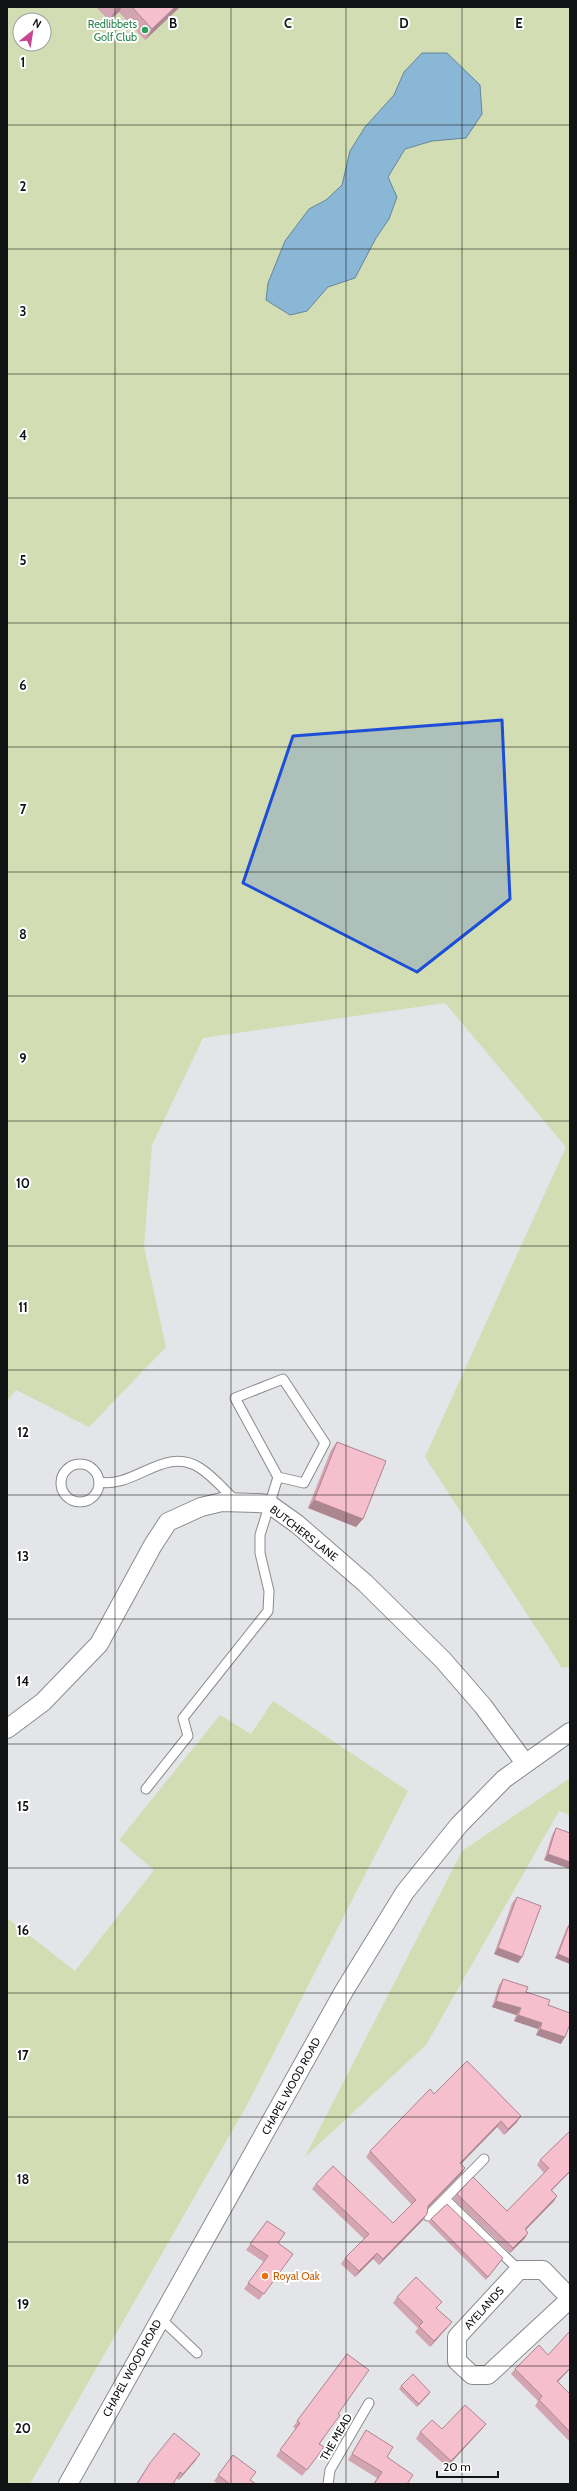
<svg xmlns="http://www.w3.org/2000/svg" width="577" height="2491" viewBox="0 0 577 2491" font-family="Cabin,sans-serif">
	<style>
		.green { fill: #d2ddb3; fill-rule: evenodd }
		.water { fill: #89b7d5; stroke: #65869b }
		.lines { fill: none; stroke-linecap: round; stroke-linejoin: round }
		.service-casing { stroke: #8a8c8e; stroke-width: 11 }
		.minor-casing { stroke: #8a8c8e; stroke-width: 20 }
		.service { stroke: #fff; stroke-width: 9 }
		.minor { stroke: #fff; stroke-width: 18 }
		.wall { fill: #d3a4b1 }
		.shaded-wall { fill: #ac8690 }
		.building { fill: #f5bfce; stroke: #ac8690 }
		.marked { fill: #1d4ed8; fill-opacity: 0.2; stroke: #1d4ed8; stroke-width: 3; stroke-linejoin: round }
		.grid { fill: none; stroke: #121314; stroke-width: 1; stroke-opacity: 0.55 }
		.leisure-dot { fill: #2e9e5b; stroke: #fff; stroke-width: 1.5 }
		.food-dot { fill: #e8710a; stroke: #fff; stroke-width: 1.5 }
		.labels { text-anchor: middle; stroke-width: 4; stroke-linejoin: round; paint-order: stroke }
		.leisure-label { font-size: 11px; fill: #27864d; stroke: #fff; text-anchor: end }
		.street-label { font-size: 11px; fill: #121314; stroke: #fff }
		.food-label { font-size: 11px; fill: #c56008; stroke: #fff; text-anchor: start }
		.grid-label { font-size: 13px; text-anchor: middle; font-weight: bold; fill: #121314; stroke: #fff; stroke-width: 4; stroke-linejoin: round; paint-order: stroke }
	</style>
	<rect width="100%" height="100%" fill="#e3e5e8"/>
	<g class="green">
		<path d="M7,7H570V1666L562,1668L425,1457L566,1147L445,1003L203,1038L152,1145L144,1247L166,1347L89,1427L16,1390L7,1401ZM20,20H44V44H20Z"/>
		<path d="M273,1701L408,1791L247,2105L30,2484H7V1918L75,1971L154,1870L119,1840L220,1715L251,1734Z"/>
		<path d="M570,1778V1815L559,1811L426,2045L305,2157L462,1851Z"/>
	</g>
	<path class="water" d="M422,53H447L480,85L482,114L466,138L432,141L405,149L388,177L397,197L389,219L376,238L355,278L328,287L307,311L290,315L266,300L268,283L285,241L309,209L326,200L342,185L350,151L365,127L394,95L404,72Z"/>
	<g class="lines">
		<defs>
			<g id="service">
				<circle cx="80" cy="1483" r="19"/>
				<path d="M99,1482C135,1489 164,1445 200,1468C214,1477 225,1491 237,1502"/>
				<path d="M146,1789L188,1736L183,1718L268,1611L269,1591L260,1553V1535L278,1477L235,1398L283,1379L325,1443L304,1483L278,1477"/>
				<path d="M445,2199L519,2270"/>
				<path d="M428,2216L484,2159"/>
				<path d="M160,2318L197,2353"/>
				<path d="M328,2484L330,2470L369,2403"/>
			</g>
			<g id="minor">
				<path d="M7,1729L43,1702L99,1644L153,1545L168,1522L201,1507L222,1502L258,1503L269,1504L297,1524L365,1583L443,1660L483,1706L525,1763"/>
				<path d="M570,2298L543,2270H519L457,2337V2361L472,2375H488L570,2299"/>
				<path d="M68,2484L344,1991L405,1892L459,1825L504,1779L570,1732"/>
			</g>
		</defs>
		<use href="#service" class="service-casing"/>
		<use href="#minor" class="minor-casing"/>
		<use href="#service" class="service"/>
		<use href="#minor" class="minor"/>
	</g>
	<g class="wall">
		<path d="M96,7H180L145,40L119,12L109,20Z"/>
		<path d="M337,1442L356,1527L308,1508L331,1450Z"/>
		<path d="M556,1828L570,1833L544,1860L552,1835Z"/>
		<path d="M517,1897L522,1957L518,1963L494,1954L512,1903Z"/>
		<path d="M570,1923V1964L555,1958L567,1927Z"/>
		<path d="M503,1979L548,2005L561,2044L536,2035L538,2029L514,2021L516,2015L492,2007L499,1985Z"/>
		<path d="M434,2094L517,2122L504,2135L497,2127L461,2164L465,2168L461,2174L428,2208L427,2214L423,2220L379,2265L373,2259L355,2277L341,2264L345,2258L364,2239L312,2189L316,2184L393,2223L412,2205L366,2157L370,2151Z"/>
		<path d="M570,2131V2172L552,2190L557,2196L554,2201L525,2230V2238L510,2253L453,2199L457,2194L507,2211L544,2173L537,2165L540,2160Z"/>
		<path d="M431,2219L501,2261L486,2280L428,2222Z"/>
		<path d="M267,2221L278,2243L293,2254L259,2300L244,2289L264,2262L246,2250Z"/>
		<path d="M397,2297L437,2309L447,2328L430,2347L415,2332L418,2328L393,2303Z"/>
		<path d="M347,2354L338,2414L320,2444L324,2447L302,2476L276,2456L296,2429L293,2427Z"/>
		<path d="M515,2369L558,2382L570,2394V2442L535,2406L538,2401L511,2374Z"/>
		<path d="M401,2386L430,2392L428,2395L417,2407L399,2389Z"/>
		<path d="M486,2424L481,2430L447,2467L416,2439L420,2432Z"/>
		<path d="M366,2430L387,2457L407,2484H373L377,2478L348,2460Z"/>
		<path d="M233,2455L250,2480L256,2484H218L214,2481Z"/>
		<path d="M196,2460L179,2480L176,2478L173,2484H136L150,2463Z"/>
	</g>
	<g class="shaded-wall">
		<path d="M120,7H122L119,12L109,20L117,9Z"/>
		<path d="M175,7H180L145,40L152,29Z"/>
		<path d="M314,1500L363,1519L356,1527L308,1508Z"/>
		<path d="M548,1854L570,1862V1869L544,1860Z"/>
		<path d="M498,1948L522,1957L518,1963L494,1954Z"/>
		<path d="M558,1954L570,1959V1964L555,1958Z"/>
		<path d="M496,2001L521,2008L516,2015L492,2007Z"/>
		<path d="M518,2015L542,2023L538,2029L514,2021Z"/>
		<path d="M540,2029L565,2037L561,2044L536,2035Z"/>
		<path d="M521,2116L517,2122L504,2135L508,2129Z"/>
		<path d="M501,2121L497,2127L456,2169L460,2163Z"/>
		<path d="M465,2168L461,2174L424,2212L428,2206Z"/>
		<path d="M570,2171V2172L547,2195L551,2190Z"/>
		<path d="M557,2196L554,2201L521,2235L525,2229Z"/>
		<path d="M427,2214L423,2220L379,2265L383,2259Z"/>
		<path d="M528,2233L525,2238L510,2253L513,2248Z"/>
		<path d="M377,2253L373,2259L355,2277L359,2271Z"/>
		<path d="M452,2322L447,2328L430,2347L434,2341Z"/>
		<path d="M570,2368V2369L553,2387L557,2381Z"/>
		<path d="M430,2392L428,2395L417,2407L419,2404Z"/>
		<path d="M486,2424L481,2430L447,2467L451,2461Z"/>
		<path d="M200,2454L196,2460L179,2480L183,2474Z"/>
	</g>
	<g class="building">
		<path d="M115,7H120L117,9Z"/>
		<path d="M132,7H175L152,29Z"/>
		<path d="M337,1442L386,1461L363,1519L314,1500Z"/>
		<path d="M556,1828L570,1833V1862L548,1854Z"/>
		<path d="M517,1897L541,1906L522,1957L498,1948Z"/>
		<path d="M570,1923V1959L558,1954Z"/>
		<path d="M503,1979L528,1987L526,1992L550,2000L548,2005L570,2013V2024L565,2037L540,2029L542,2023L518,2015L521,2008L496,2001Z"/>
		<path d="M467,2061L521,2116L508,2129L501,2121L460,2163L465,2168L428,2206L427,2214L383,2259L377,2253L359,2271L345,2258L369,2234L316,2184L333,2166L393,2223L416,2200L370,2151L430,2089L434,2094Z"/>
		<path d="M570,2131V2171L551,2190L557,2196L525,2229L528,2233L513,2248L457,2194L473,2177L507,2211L549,2168L540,2160Z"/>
		<path d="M447,2204L503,2258L488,2277L431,2219Z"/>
		<path d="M267,2221L285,2233L278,2243L293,2254L264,2294L248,2283L268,2256L250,2244Z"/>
		<path d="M416,2277L442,2302L436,2308L452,2322L434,2341L419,2326L423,2322L397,2297Z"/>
		<path d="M570,2331V2368L557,2381L570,2394V2432L539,2400L542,2396L515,2369L539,2345L548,2355Z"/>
		<path d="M347,2354L369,2370L338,2414L340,2415L319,2444L324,2447L307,2470L280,2450L300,2423L297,2421Z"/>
		<path d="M413,2374L430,2392L419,2404L401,2386Z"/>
		<path d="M465,2405L486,2424L451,2461L420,2432L432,2420L442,2429Z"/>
		<path d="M366,2430L393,2447L387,2457L413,2475L407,2484H374L382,2472L352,2454Z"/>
		<path d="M174,2433L200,2454L183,2474L180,2472L173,2484H137L150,2463Z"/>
		<path d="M233,2455L256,2472L250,2480L256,2484H230L218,2475Z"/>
	</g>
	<path class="marked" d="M502,720L510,899L417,972L243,883L293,736Z"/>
	<path class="grid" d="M115,7V2484M231,7V2484M346,7V2484M462,7V2484M7,125H570M7,249H570M7,374H570M7,498H570M7,623H570M7,747H570M7,872H570M7,996H570M7,1121H570M7,1246H570M7,1370H570M7,1495H570M7,1619H570M7,1744H570M7,1868H570M7,1993H570M7,2117H570M7,2242H570M7,2366H570"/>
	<circle class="leisure-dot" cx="145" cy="30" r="4"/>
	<circle class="food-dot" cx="265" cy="2276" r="4"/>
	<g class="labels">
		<g class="leisure-label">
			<text x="137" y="28">Redlibbets<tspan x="137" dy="13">Golf Club</tspan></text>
		</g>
		<g class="street-label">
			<text transform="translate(304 1533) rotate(38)" y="4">BUTCHERS LANE</text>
			<text transform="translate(291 2086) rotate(-61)" y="4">CHAPEL WOOD ROAD</text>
			<text transform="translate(484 2308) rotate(-48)" y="4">AYELANDS</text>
			<text transform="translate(132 2368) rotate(-61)" y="4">CHAPEL WOOD ROAD</text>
			<text transform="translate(336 2437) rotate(-60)" y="4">THE MEAD</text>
		</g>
		<g class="food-label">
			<text x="273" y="2280">Royal Oak</text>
		</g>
	</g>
	<g class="grid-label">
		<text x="173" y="28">B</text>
		<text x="288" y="28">C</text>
		<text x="404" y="28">D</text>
		<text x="519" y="28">E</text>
		<text x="23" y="67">1</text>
		<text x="23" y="191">2</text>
		<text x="23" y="316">3</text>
		<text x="23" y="440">4</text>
		<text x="23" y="565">5</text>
		<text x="23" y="690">6</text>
		<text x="23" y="814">7</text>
		<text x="23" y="939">8</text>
		<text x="23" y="1063">9</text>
		<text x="23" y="1188">10</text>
		<text x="23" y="1312">11</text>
		<text x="23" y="1437">12</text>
		<text x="23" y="1561">13</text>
		<text x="23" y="1686">14</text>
		<text x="23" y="1811">15</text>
		<text x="23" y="1935">16</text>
		<text x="23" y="2060">17</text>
		<text x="23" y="2184">18</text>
		<text x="23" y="2309">19</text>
		<text x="23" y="2433">20</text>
	</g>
	<rect width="577" height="2491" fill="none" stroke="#121314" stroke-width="16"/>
	<g transform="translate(32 32) rotate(30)"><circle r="19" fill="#ffffff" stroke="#a0a1a1"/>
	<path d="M0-3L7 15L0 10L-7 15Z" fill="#c74691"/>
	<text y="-6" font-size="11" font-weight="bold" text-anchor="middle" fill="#121314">N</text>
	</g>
	<path d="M437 2471v6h61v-6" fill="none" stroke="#121314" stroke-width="2"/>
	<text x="443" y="2471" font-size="12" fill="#121314" stroke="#ffffff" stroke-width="3" paint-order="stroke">20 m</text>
</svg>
